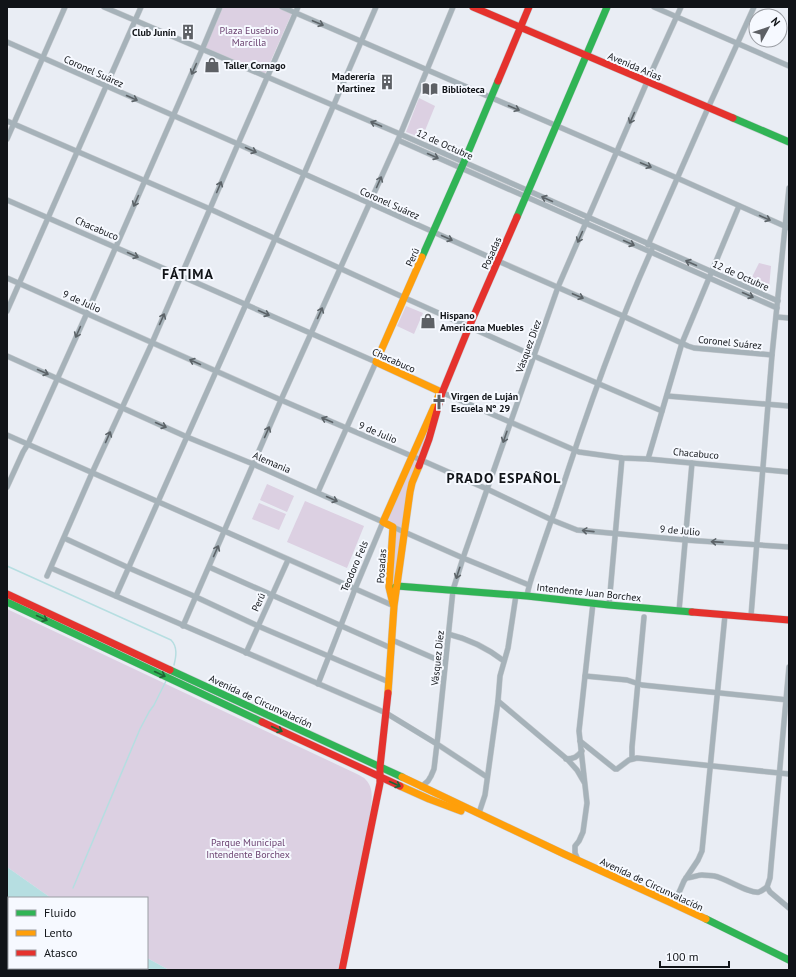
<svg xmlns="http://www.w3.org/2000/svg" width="796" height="977" viewBox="0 0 796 977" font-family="'PT Sans',sans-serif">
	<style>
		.green { fill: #dcd0e2 }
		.water { fill: #b6dee1 }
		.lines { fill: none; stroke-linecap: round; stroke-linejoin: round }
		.stream { stroke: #b6dee1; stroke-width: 1.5 }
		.street-casing { stroke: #c7cbd0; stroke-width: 6 }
		.fast-casing { stroke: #c7cbd0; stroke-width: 8 }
		.slow-casing { stroke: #c7cbd0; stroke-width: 8 }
		.jam-casing { stroke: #c7cbd0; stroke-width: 8 }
		.street { stroke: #a6b2b9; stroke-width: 5 }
		.fast { stroke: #30b455; stroke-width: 7 }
		.slow { stroke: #ff9f0a; stroke-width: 7 }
		.jam { stroke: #e5322d; stroke-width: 7 }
		.oneway { stroke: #5c6368 }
		.oneway2 { stroke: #206436 }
		.labels { text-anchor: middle; stroke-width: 4; stroke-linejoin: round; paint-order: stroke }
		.park-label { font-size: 10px; fill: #6d4472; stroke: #f6f9ff }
		.poi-label { font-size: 10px; font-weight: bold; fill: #111418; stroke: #f6f9ff; text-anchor: start }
		.street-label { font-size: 10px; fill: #111418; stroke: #f6f9ff }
		.district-label { font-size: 14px; font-weight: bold; letter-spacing: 1px; fill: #111418; stroke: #f6f9ff }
	</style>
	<rect width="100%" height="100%" fill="#e9edf4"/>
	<g class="green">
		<path d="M223,7H277L292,13L265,74L205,48Z"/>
		<path d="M419,98L435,106L422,138L406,132Z"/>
		<path d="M759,263L771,266L769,288L751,279Z"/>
		<path d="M406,306L423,313L414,334L397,326Z"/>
		<path d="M436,403L410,492L397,586L390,592L393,527L383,522Z"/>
		<path d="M267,484L294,496L287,512L260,500Z"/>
		<path d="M305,501L364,526L347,568L287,542Z"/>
		<path d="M259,503L286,514L279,530L252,519Z"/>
		<path d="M7,609L357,774C360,776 364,777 366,780C375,789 371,804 370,815L338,970H169L147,958V898H51L7,867Z"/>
	</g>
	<g class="water">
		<path d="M7,867L51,898H9V906L7,905Z"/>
		<path d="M147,958L169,970H106L102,968H147Z"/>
	</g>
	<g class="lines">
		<g class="stream">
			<path d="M7,566L171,640C178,647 176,657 174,665"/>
			<path d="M73,888L140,729L149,712L154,705L166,681"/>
		</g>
		<defs>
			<g id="street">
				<path d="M104,7L400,134L778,301"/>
				<path d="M282,7L677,178L789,228"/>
				<path d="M654,7L789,66"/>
				<path d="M7,42L238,144L498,261L623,316L688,346L694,348L772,355"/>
				<path d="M7,121L210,209L405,298L534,356L662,411"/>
				<path d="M7,139L65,7"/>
				<path d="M398,140L777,308"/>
				<path d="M7,200L181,276L376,362L318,492"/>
				<path d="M648,245L708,108L754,7"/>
				<path d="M7,278L281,400L421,460L487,489L552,520L577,530L685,540L789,547"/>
				<path d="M7,311L141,7"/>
				<path d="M777,317L789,318"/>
				<path d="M7,356L187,437L253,464L383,522L355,589L329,656L318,684"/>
				<path d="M441,392L579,452L622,458L648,459L789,472"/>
				<path d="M667,396L789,406"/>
				<path d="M7,435L394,606"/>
				<path d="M648,459L682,343L739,206"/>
				<path d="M7,487L23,452L28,444L87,313L202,50L220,7"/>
				<path d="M393,527L463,558L529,585"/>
				<path d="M64,538L129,568L196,597L258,626L389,682"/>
				<path d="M209,567L391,648"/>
				<path d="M51,568L386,713L437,744L487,777"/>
				<path d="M47,576L92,473L152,343L238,144L298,7"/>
				<path d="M116,596L304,174L376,7"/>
				<path d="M527,596C529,583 534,571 538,559C544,541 550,524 556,507C584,420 614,333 652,249"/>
				<path d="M609,605L622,458"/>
				<path d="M679,611L692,463"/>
				<path d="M751,616L772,355L789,188"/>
				<path d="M183,626L281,400L398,140L453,7"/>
				<path d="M448,634C469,639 487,648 504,661"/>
				<path d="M392,640L445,663"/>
				<path d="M246,653L288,560"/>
				<path d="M585,676L627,680L642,685L788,700"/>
				<path d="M498,701L568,760L577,770L584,782"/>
				<path d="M580,741L615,769H617L629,760L637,758L789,774"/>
				<path d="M566,759C574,759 577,757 582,751"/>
				<path d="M632,759V747L644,617"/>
				<path d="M421,787L428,781L431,776L434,769L438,735L453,590L463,558L558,287L647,82L681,7"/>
				<path d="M479,813L485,795L498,701L500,676L508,648L516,595"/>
				<path d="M578,860L575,853V846L579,841L583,832L587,803L579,731L593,603"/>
				<path d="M686,878C692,878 697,875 702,875C706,875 711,876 714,876C726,878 749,894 759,892C762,891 764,889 767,887L770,892L789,908"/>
				<path d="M767,887L770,878L771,866L789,667"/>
				<path d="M674,904L684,881L698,860L702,851L725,615"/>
			</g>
			<g id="fast">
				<path d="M733,118L789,142"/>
				<path d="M517,217L607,7"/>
				<path d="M422,257L464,162L498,81"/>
				<path d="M394,588L397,586L527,596L609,605L692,612"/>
				<path d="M7,602L262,722"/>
				<path d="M170,670L402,777"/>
				<path d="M706,919L789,960"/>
			</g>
			<g id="slow">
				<path d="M422,257L376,362L441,392L438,397"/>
				<path d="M393,604L389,587L393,527L383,522L434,407"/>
				<path d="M388,693L394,606L410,492L412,483L419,466"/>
				<path d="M402,777L564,854L674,904L706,919"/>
				<path d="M400,786L429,799L461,811"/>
			</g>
			<g id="jam">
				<path d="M473,7L733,118"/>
				<path d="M498,81L529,7"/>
				<path d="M419,466L429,439L442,393L469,327L517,217"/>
				<path d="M7,594L170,670"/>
				<path d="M692,612L789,620"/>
				<path d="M262,722L400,786"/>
				<path d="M342,970L380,783V767L388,693"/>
			</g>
		</defs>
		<use href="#street" class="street-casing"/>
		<use href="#fast" class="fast-casing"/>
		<use href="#slow" class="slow-casing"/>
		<use href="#jam" class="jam-casing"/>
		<use href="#street" class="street"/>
		<use href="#fast" class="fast"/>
		<use href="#slow" class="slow"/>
		<use href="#jam" class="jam"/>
	</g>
	<defs><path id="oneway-shaft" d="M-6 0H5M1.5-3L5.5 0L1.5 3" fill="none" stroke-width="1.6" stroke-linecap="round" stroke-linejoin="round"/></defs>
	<g class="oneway">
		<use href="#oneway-shaft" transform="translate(318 23) rotate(23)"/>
		<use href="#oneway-shaft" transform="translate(194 69) rotate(114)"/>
		<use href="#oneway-shaft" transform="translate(132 98) rotate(24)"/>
		<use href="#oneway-shaft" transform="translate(514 108) rotate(23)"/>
		<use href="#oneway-shaft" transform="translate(632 118) rotate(114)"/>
		<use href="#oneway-shaft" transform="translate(376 124) rotate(-157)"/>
		<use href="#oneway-shaft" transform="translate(251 150) rotate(24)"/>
		<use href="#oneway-shaft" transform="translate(433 156) rotate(24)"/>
		<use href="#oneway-shaft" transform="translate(646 165) rotate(23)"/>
		<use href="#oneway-shaft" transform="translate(379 182) rotate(-66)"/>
		<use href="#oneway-shaft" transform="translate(219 187) rotate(-67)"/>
		<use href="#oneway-shaft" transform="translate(547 199) rotate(-156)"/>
		<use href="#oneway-shaft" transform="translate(136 201) rotate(114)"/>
		<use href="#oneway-shaft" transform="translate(765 218) rotate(24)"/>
		<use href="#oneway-shaft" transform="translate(580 237) rotate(114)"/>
		<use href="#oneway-shaft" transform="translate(447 238) rotate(24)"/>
		<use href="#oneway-shaft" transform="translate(629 243) rotate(24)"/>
		<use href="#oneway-shaft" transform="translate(133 255) rotate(24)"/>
		<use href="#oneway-shaft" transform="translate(691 263) rotate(-156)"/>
		<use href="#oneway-shaft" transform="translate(748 295) rotate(24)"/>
		<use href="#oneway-shaft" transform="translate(578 296) rotate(23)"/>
		<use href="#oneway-shaft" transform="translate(264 313) rotate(24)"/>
		<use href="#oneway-shaft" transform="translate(320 313) rotate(-66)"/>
		<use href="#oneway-shaft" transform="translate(162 319) rotate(-66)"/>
		<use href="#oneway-shaft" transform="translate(78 332) rotate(114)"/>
		<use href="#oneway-shaft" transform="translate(195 362) rotate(-156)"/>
		<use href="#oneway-shaft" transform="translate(43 372) rotate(24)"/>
		<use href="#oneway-shaft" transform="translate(327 420) rotate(-157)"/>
		<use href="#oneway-shaft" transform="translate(161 425) rotate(24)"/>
		<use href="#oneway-shaft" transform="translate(267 432) rotate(-66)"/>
		<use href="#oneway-shaft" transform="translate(108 437) rotate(-66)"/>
		<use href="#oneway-shaft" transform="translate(505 437) rotate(109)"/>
		<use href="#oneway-shaft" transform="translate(332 499) rotate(24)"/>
		<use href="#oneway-shaft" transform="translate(588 531) rotate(-174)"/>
		<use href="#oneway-shaft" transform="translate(717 542) rotate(-176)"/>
		<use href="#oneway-shaft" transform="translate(216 551) rotate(-66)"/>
		<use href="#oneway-shaft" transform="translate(458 573) rotate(108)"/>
	</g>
	<g class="oneway2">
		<use href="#oneway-shaft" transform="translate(42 618) rotate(25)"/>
		<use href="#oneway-shaft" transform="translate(160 674) rotate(25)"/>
		<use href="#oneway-shaft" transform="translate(277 729) rotate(25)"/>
		<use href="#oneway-shaft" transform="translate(395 784) rotate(24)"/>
	</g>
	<defs>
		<symbol id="building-bare" viewBox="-9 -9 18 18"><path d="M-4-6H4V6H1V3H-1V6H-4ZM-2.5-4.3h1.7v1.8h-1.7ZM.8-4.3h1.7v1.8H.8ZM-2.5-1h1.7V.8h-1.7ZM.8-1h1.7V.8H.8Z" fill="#5d6065" stroke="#f6f9ff" stroke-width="2.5" paint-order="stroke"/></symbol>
		<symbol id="shop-bare" viewBox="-9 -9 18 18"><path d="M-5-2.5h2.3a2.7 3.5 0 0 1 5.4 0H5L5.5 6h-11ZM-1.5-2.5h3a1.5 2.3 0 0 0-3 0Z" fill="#5d6065" stroke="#f6f9ff" stroke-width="2.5" paint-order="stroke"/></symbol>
		<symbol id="library-bare" viewBox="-9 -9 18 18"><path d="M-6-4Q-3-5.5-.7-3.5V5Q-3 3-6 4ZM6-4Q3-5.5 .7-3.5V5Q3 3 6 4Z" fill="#5d6065" stroke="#f6f9ff" stroke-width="2.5" paint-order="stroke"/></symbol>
		<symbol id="church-bare" viewBox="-9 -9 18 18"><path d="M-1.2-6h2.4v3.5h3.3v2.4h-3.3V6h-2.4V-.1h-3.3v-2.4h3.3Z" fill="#5d6065" stroke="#f6f9ff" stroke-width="2.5" paint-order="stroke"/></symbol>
	</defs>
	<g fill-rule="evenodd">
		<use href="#building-bare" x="177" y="21" width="22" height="22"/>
		<use href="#shop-bare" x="201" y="54" width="22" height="22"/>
		<use href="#building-bare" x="376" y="71" width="22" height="22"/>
		<use href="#library-bare" x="419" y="78" width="22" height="22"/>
		<use href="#shop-bare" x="417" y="310" width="22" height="22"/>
		<use href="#church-bare" x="428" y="391" width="22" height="22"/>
	</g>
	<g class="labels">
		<g class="park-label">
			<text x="249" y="34">Plaza Eusebio<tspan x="249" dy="12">Marcilla</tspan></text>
			<text x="248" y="846">Parque Municipal<tspan x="248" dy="12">Intendente Borchex</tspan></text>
		</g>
		<g class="poi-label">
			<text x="176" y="36" text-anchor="end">Club Junín</text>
			<text x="224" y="69">Taller Cornago</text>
			<text x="375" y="80" text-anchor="end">Maderería<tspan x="375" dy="12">Martinez</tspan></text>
			<text x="442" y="93">Biblioteca</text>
			<text x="440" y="319">Hispano<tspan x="440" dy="12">Americana Muebles</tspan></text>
			<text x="451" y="400">Virgen de Luján<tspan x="451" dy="12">Escuela Nº 29</tspan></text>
		</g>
		<g class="street-label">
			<text transform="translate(635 66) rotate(23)" y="4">Avenida Arias</text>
			<text transform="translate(94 71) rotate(24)" y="4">Coronel Suárez</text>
			<text transform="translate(445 144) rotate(24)" y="4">12 de Octubre</text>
			<text transform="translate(390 203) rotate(24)" y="4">Coronel Suárez</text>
			<text transform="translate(97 228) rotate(23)" y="4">Chacabuco</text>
			<text transform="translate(491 253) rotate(-66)" y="4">Posadas</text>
			<text transform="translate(412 257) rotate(-66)" y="4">Perú</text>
			<text transform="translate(741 275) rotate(24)" y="4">12 de Octubre</text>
			<text transform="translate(82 301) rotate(24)" y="4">9 de Julio</text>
			<text transform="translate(730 342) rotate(6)" y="4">Coronel Suárez</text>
			<text transform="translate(528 346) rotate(-70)" y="4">Vásquez Diez</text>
			<text transform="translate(394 360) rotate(24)" y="4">Chacabuco</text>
			<text transform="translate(378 432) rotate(23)" y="4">9 de Julio</text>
			<text transform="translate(696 453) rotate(5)" y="4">Chacabuco</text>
			<text transform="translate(272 462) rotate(23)" y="4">Alemania</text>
			<text transform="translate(680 530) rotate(5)" y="4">9 de Julio</text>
			<text transform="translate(354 566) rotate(-67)" y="4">Teodoro Fels</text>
			<text transform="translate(381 566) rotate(-86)" y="4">Posadas</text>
			<text transform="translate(589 592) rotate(6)" y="4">Intendente Juan Borchex</text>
			<text transform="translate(258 602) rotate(-66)" y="4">Perú</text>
			<text transform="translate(437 658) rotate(-84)" y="4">Vásquez Diez</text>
			<text transform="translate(261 701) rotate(25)" y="4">Avenida de Circunvalación</text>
			<text transform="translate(652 884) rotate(25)" y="4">Avenida de Circunvalación</text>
		</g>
		<g class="district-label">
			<text x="188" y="279">FÁTIMA</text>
			<text x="504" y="483">PRADO ESPAÑOL</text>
		</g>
	</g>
	<rect width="796" height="977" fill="none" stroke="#111418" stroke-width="16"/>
	<rect x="8" y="897" width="140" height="72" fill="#f6f9ff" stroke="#9a9da3"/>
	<rect x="16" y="910" width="20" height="6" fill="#30b455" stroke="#9a9da3"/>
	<text x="44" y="917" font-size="12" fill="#111418">Fluido</text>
	<rect x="16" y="930" width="20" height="6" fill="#ff9f0a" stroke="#9a9da3"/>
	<text x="44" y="937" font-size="12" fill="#111418">Lento</text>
	<rect x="16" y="950" width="20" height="6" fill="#e5322d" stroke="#9a9da3"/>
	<text x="44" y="957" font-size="12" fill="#111418">Atasco</text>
	<g transform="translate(768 28) rotate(50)"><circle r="19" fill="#f6f9ff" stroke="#9a9da3"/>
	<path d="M0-3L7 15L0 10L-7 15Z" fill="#5d6065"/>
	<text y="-6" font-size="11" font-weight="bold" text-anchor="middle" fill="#111418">N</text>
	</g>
	<path d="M660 961v6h69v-6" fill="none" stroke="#111418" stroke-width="2"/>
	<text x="666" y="961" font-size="12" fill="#111418" stroke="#f6f9ff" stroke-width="3" paint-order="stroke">100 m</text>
</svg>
